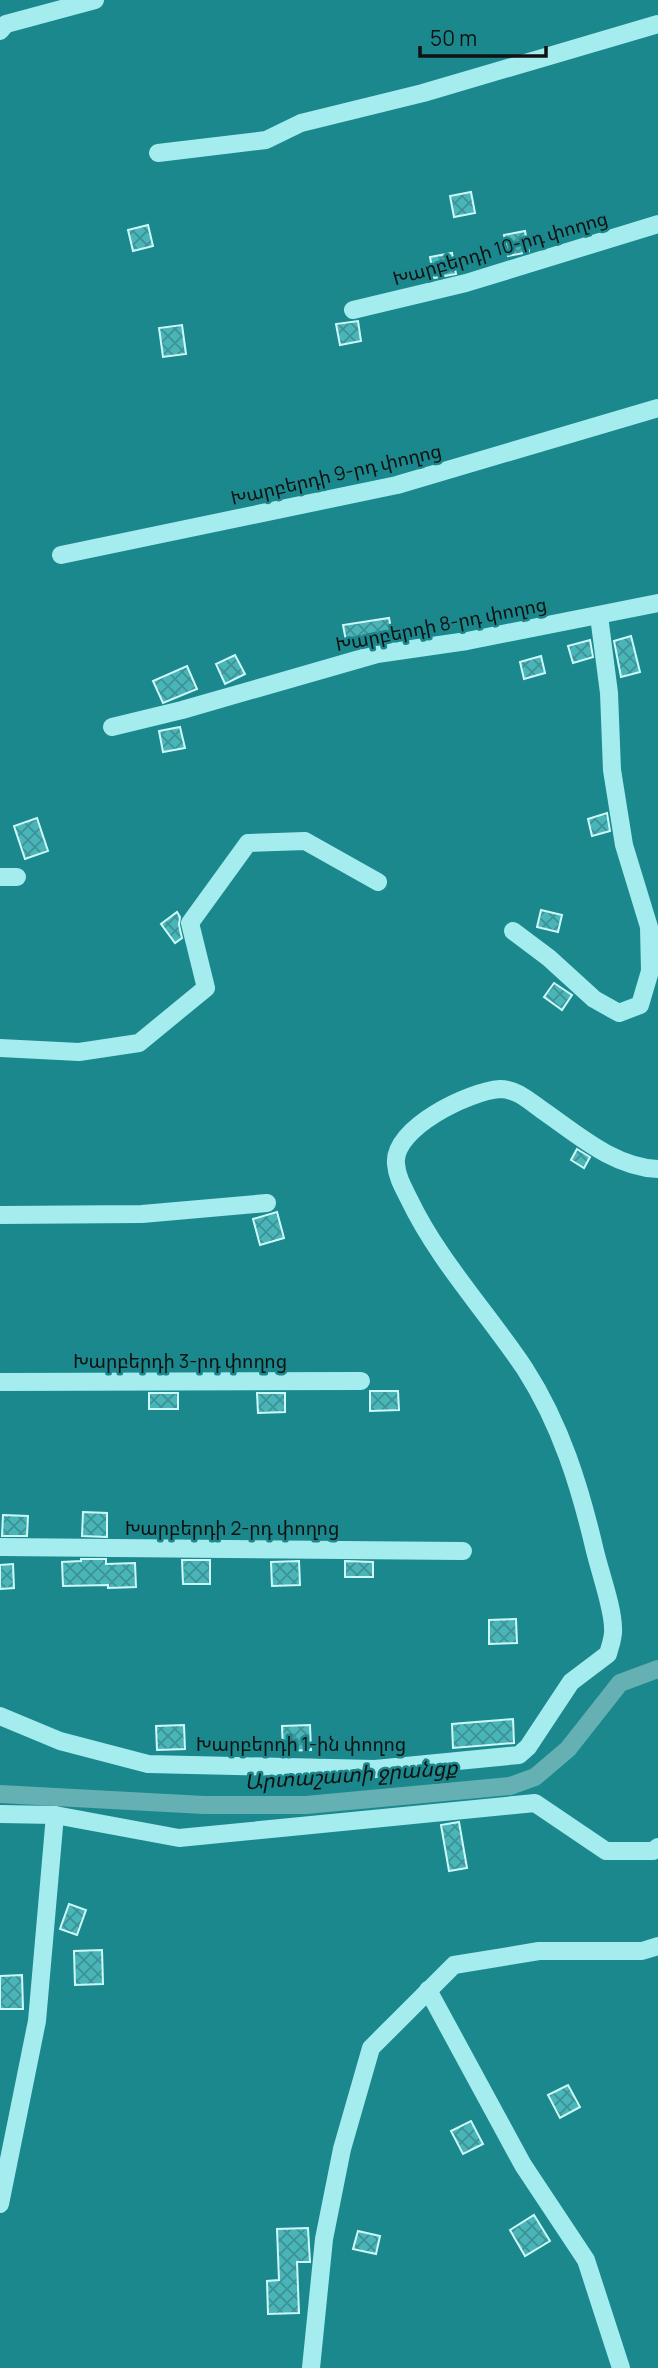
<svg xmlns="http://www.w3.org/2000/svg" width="658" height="2368" viewBox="0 0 658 2368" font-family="Manrope,'Noto Sans Armenian',sans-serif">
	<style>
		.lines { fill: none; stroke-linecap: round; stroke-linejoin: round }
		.canal { stroke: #65b0b3; stroke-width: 18 }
		.building { fill: url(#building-cross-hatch); stroke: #cbf9fa; stroke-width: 2 }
		.minor { stroke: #a5ecee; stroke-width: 18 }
		.labels { text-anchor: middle; stroke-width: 5; stroke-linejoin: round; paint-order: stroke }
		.street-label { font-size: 19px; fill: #111; stroke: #1a888c }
		.water-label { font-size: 21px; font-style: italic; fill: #111; stroke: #1a888c }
	</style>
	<defs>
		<pattern id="building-cross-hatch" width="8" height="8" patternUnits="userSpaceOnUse" patternTransform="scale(1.75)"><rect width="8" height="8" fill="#4ab5b8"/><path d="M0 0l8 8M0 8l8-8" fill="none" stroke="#3c9294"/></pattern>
	</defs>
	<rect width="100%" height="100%" fill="#1a888c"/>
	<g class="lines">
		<path class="canal" d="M0,1794L204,1805H306L510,1786L535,1777L568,1749L620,1683L658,1669"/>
	</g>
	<g class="building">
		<path d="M471,192L475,213L454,217L450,196Z"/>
		<path d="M148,225L153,246L133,251L128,230Z"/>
		<path d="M525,231L529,252L508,256L504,235Z"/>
		<path d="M452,253L456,274L434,278L430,257Z"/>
		<path d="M358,321L361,341L340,345L336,324Z"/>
		<path d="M182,325L186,354L163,357L159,328Z"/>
		<path d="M389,618L393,639L347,646L343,625Z"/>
		<path d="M631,636L640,672L621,677L614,641Z"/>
		<path d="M590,640L593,657L573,663L568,646Z"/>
		<path d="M235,655L245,674L225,684L216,664Z"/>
		<path d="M541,656L545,673L524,679L520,662Z"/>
		<path d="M187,666L197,689L163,703L153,681Z"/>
		<path d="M180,727L185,748L163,752L159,731Z"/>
		<path d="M607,813L610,831L592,836L588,819Z"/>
		<path d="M37,818L48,851L25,859L14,826Z"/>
		<path d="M541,910L562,915L558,932L537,927Z"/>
		<path d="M177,912L180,917L179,925L182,938L175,943L161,924Z"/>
		<path d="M554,983L572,995L562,1010L544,997Z"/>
		<path d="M577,1149L590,1157L584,1168L571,1160Z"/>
		<path d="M277,1212L284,1238L260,1245L253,1219Z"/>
		<path d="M370,1391H398L399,1410L370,1411Z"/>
		<rect x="149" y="1393" width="29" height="16"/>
		<path d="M257,1393H285V1412L258,1413Z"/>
		<path d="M83,1512L107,1513V1537L82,1536Z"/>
		<path d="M3,1515L28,1516L27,1536H2Z"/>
		<path d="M81,1559H106V1564L135,1563L136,1587L108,1588V1585L63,1586L62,1562L81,1561Z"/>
		<path d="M182,1560H210V1584H183Z"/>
		<path d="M299,1561L300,1585L272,1586L271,1562Z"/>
		<path d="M345,1561L373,1562V1577H345Z"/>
		<path d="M13,1564L14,1588L0,1589V1565Z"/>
		<path d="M516,1619L517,1643L489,1644V1620Z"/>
		<path d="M513,1719L514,1743L453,1748L452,1724Z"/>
		<path d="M184,1725L185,1749L157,1750L156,1726Z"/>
		<path d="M310,1725L311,1750L283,1751L282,1726Z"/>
		<path d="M459,1822L467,1868L449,1871L441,1825Z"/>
		<path d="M69,1904L86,1910L77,1935L60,1929Z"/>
		<path d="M102,1950L103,1984L75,1985L74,1951Z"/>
		<path d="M22,1975L23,2009H0V1976Z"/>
		<path d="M568,2085L580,2107L560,2118L548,2095Z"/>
		<path d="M471,2121L483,2144L463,2154L451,2131Z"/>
		<path d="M534,2215L550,2241L525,2256L510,2230Z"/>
		<path d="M308,2228L310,2262H297L299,2313L268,2314L267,2281L279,2280L277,2229Z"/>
		<path d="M358,2231L380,2236L376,2254L353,2249Z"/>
	</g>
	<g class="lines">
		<g class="minor">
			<path d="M0,31L6,24L95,0"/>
			<path d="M158,153L266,140L301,123L423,93L658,24"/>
			<path d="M353,310L466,283L658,224"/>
			<path d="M61,555L397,485L658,408"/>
			<path d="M112,727L182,710L377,654L467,641L658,603"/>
			<path d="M0,877H17"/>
			<path d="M513,931L549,958L594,999L619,1013L640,1005L650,971L649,927L624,845L612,770L609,693L599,616"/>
			<path d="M0,1048L79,1052L139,1043L206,988L190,923L248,843L305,841L378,882"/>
			<path d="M0,1215L142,1214L267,1203"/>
			<path d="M0,1382L361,1381"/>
			<path d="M0,1547L463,1551"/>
			<path d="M0,1716L60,1741L148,1764L375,1769L519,1755L528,1747L571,1682L608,1654C610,1646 614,1637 613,1628C613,1608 600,1572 595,1551C580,1487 561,1425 525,1369C487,1312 438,1260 409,1199C403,1187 397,1177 396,1164C392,1128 470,1091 500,1089C517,1089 529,1101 542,1110C577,1134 613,1167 658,1169"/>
			<path d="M0,1814L55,1815L179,1838L535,1803L606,1851H653L658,1847"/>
			<path d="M428,1990L523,2165L586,2260L621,2368"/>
			<path d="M0,2204L37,2021L55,1815"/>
			<path d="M311,2368L324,2239L342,2149L371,2048L454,1965L539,1951H642L658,1946"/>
		</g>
	</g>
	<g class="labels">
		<g class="street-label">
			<text transform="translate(500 248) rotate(-16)" y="7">Խարբերդի 10-րդ փողոց</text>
			<text transform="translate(336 474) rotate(-13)" y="7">Խարբերդի 9-րդ փողոց</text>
			<text transform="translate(441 624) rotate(-11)" y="7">Խարբերդի 8-րդ փողոց</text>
			<text x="180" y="1368">Խարբերդի 3-րդ փողոց</text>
			<text x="232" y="1535">Խարբերդի 2-րդ փողոց</text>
			<text x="301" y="1751">Խարբերդի 1-ին փողոց</text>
		</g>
		<g class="water-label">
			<text transform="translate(351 1775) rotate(-4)" y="7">Արտաշատի ջրանցք</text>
		</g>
	</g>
	<path d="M420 46v10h126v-10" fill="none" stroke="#111111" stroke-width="3.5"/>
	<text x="430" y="46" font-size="21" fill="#111111" stroke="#1a888c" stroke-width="5" paint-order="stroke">50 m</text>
</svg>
